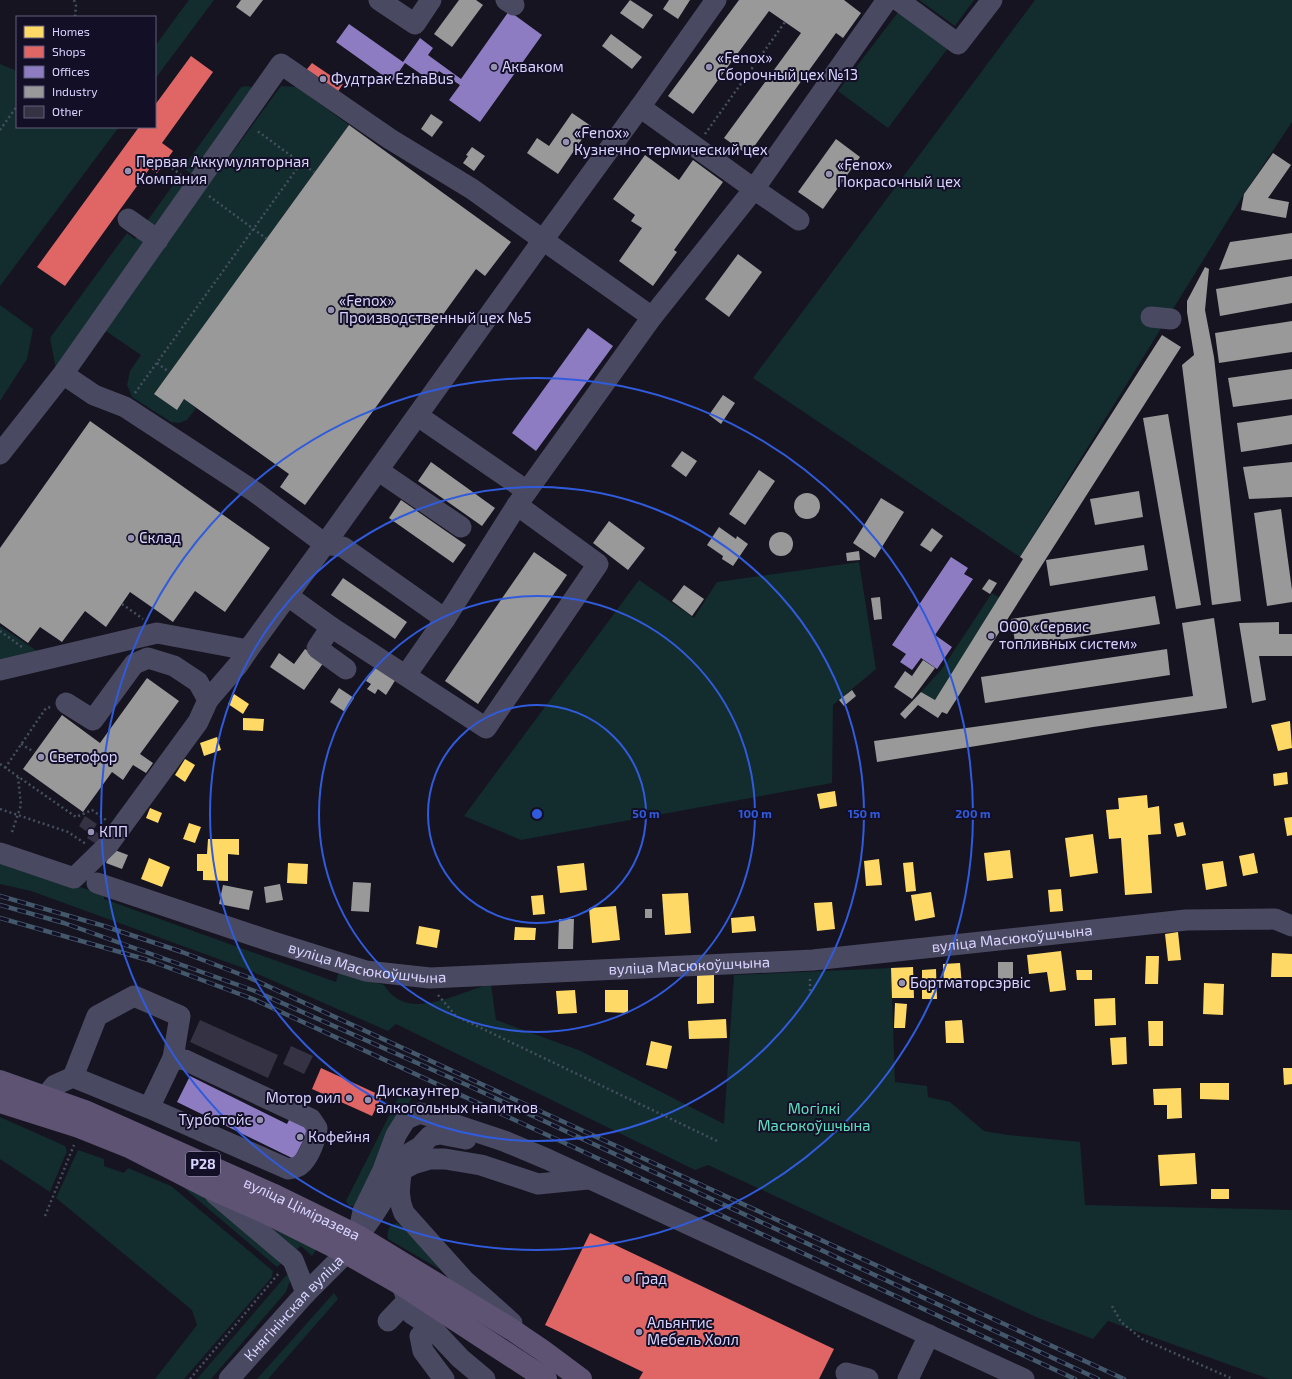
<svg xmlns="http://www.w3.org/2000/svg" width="1292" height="1379" viewBox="0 0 1292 1379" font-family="'Exo 2',sans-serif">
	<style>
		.green { fill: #132c2d }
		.homes { fill: #ffd966 }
		.shops { fill: #e06666 }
		.offices { fill: #8e7cc3 }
		.industry { fill: #999 }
		.building { fill: #343243 }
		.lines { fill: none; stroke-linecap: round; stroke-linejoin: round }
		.path { stroke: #44505f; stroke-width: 2.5; stroke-dasharray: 2 3; stroke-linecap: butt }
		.minor { stroke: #4a4962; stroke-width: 21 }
		.major { stroke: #5e5373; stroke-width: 22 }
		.rail-casing { stroke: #43596b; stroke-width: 4.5 }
		.rail { stroke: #130f26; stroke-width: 3; stroke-dasharray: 9; stroke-linecap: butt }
		.ring { fill: none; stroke: #305bdc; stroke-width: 2 }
		.poi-dot { fill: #9591b1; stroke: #130f26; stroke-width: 1.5 }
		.labels { text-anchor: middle; stroke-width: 4; stroke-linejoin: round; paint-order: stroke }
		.shield { fill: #130f26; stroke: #9e99be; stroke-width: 1 }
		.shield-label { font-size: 14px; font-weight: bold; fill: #d9d4ff }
		.poi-label { font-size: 15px; fill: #d9d4ff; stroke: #130f26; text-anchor: start }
		.street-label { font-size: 15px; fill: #d9d4ff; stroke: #130f26 }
		.park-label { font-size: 15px; fill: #5fe0c0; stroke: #130f26 }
		.centre { fill: #305bdc; stroke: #130f26; stroke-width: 2 }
		.ring-label { font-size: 12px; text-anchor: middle; font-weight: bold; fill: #305bdc; stroke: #130f26; stroke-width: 4; stroke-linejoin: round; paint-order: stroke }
	</style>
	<rect width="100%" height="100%" fill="#161421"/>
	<g class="green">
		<path d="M189,0H214L155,79V46Z"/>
		<path d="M919,0H974L955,26Z"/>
		<path d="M1035,0H1292V122L1244,194L1020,557L753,378Z"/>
		<path d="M899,11L948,48L888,128L838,91Z"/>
		<path d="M0,64L17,71V127H119L0,286Z"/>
		<path d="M248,86L255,89L194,176L183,168L241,87Z"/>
		<path d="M281,86L297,87L349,125L155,393L177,409L184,399L196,408L187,420L179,423L171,422L132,397L127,385L130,371L141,355L103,329Z"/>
		<path d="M176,181L185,188L154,231L145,224Z"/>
		<path d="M127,233L135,239L139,234L149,240L56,369L50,338Z"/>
		<path d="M0,305L33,329L27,359L0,401Z"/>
		<path d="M859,562L876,669L833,705L832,783L521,840L464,816L639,580L694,618L717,582Z"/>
		<path d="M992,593L1000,598L935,700L921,692L942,669Z"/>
		<path d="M0,626L37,651L0,663Z"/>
		<path d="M0,860L104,895V899L336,982L339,971L384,985C408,1024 457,992 491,984L496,1020L581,1051L724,1124L734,975L891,968L895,1082L927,1086L928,1097L950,1102L984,1131L1008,1135L1080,1142L1085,1205L1292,1210V1379H1269L1108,1321L1093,1339L1036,1317L708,1165L695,1170L396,1024L388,1031L246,969L31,891L0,884Z"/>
		<path d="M404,1086L415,1091L358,1204L354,1206H349L346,1201Z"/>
		<path d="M0,1117L65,1146L67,1151L50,1192L0,1159Z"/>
		<path d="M78,1150L104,1159V1166L124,1173L128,1168L171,1186L273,1271L272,1277L184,1379H155L197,1325L192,1310L56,1198Z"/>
		<path d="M184,1188L217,1200L286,1259L277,1267Z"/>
		<path d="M261,1223L315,1249V1252L312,1256L301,1246L293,1252Z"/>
		<path d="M397,1223L402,1226L453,1277L388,1239C387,1231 388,1225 397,1223Z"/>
		<path d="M289,1272L291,1278L286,1292L211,1379H197Z"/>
		<path d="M334,1293L338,1299L268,1379H257Z"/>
	</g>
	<g class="homes">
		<path d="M234,694L249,704L243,714L228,704Z"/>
		<path d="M243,718L264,719L263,731L243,730Z"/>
		<path d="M1290,721L1292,748L1278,751L1271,725Z"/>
		<path d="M217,737L221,750L204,756L200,743Z"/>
		<path d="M185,759L195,765L185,782L175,775Z"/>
		<path d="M1287,772L1288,784L1274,786L1273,774Z"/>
		<path d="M835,791L837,806L820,809L817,794Z"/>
		<path d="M1147,795L1148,808L1159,806L1161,834L1148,835L1152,893L1125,895L1121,838L1109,839L1106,810L1119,809L1118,798Z"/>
		<path d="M150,808L162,813L158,823L146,818Z"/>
		<path d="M1292,817V835L1287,836L1284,818Z"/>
		<path d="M1183,822L1186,835L1177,837L1174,824Z"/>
		<path d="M189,823L201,827L195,843L183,839Z"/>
		<path d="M1093,834L1098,873L1070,877L1065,838Z"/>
		<path d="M208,839H239V855L228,854V881L203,880V871H197V854H207Z"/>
		<path d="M1010,850L1013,878L987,881L984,853Z"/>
		<path d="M1254,853L1258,873L1243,876L1239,856Z"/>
		<path d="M149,858L170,867L162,887L141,879Z"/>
		<path d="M879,859L882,885L866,886L864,861Z"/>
		<path d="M1223,861L1227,886L1206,890L1202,864Z"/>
		<path d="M913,862L916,891L906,892L903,863Z"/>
		<path d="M288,863L308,864L307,884L287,883Z"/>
		<path d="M584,863L587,890L560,893L557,866Z"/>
		<path d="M1061,889L1063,911L1050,912L1048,890Z"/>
		<path d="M931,892L935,917L915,921L911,895Z"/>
		<path d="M688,893L691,933L665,935L662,894Z"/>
		<path d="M543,895L545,914L533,915L531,896Z"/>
		<path d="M832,902L835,929L817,931L814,903Z"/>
		<path d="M616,906L620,940L592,943L589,908Z"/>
		<path d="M754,916L756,931L732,933L731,918Z"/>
		<path d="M419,926L440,930L437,948L416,944Z"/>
		<path d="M515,927L536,928L535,940H514Z"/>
		<path d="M1178,932L1181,960L1168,961L1165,934Z"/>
		<path d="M1061,951L1066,990L1050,992L1047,972L1029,974L1027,955Z"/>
		<path d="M1272,953L1292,954V977H1271Z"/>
		<path d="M1146,956H1159L1158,984H1145Z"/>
		<path d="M960,963L962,986L944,987L943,964Z"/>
		<path d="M913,967L914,998H892L891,968Z"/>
		<path d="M936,969L937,999H922V970Z"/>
		<path d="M1076,970H1092V980H1077Z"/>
		<path d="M697,975H714V1003L697,1004Z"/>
		<path d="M1204,983L1224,984L1223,1015L1203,1014Z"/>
		<path d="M575,990L577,1013L558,1014L556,991Z"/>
		<path d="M605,990H628V1013L605,1012Z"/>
		<path d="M1115,998L1116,1025L1095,1026L1094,999Z"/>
		<path d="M895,1003L907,1004L905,1028H894Z"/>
		<path d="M726,1019L727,1038L689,1039L688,1021Z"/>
		<path d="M962,1020L964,1043H946L945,1021Z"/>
		<path d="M1148,1021H1163V1046H1149Z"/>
		<path d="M1126,1037L1127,1064L1112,1065L1110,1038Z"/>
		<path d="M651,1041L672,1046L667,1069L646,1065Z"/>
		<path d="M1283,1068H1292V1084L1284,1085Z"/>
		<path d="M1200,1083H1229V1100L1200,1099Z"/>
		<path d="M1181,1088L1182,1118L1167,1119V1105H1154L1153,1089Z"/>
		<path d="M1195,1153L1197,1184L1160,1186L1158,1155Z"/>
		<rect x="1211" y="1189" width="18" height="10"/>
	</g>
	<g class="shops">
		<path d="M191,56L213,72L162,143L173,151L157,173L150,168L65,286L37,267L139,127H155V105Z"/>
		<path d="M312,63L343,84L335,96L303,74Z"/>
		<path d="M321,1068L382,1096L372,1116L312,1089Z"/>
		<path d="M590,1233L834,1349L819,1379H639L643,1372L545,1325Z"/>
	</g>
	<g class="offices">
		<path d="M509,11L542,35L480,122L449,100L460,85L439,71L431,81L405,63L392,82L336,42L349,24L403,62L420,38L433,48L428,55L461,79Z"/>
		<path d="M588,328L613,346L536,451L512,433Z"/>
		<path d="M951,557L968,568L964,574L973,579L935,635L952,647L937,669L921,658L912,670L900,662L906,654L892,645Z"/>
		<path d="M190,1076L287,1124L291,1116L311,1125L294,1159L177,1102Z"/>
	</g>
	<g class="industry">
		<path d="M241,0H263L250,17L236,7Z"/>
		<path d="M459,0H476L483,5L452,47L434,34Z"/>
		<path d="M630,0L653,15L643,29L620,13Z"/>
		<path d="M669,0H690L678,19L663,9Z"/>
		<path d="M739,0H844L861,13L843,38L836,33L748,155L724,138L801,33L769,11L693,114L668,96Z"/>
		<path d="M611,34L642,57L632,69L602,46Z"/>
		<path d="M572,113L591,126L558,174L527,153L537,138L549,146Z"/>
		<path d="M431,114L443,122L432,137L421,129Z"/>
		<path d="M349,125L511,242L485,276L476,269L305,505L280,487L289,474L184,399L177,410L154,394Z"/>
		<path d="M836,139L860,157L823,209L798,192Z"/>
		<path d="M472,147L485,156L474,171L463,163L468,156L466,155Z"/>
		<path d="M1273,153L1291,165L1268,198L1289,202L1286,218L1241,210L1244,194Z"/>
		<path d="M645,155L679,180L693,160L723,182L674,250L677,252L653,286L619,261L642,228L631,221L635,215L613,199Z"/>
		<path d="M1292,233V259L1219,270L1230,242Z"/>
		<path d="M738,254L762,272L729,317L705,299Z"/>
		<path d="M1205,267L1209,269L1205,310L1214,357L1241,601L1212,605L1182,365L1194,355L1187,312V301Z"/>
		<path d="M1292,276V303L1220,316L1216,289Z"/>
		<path d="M1292,321V352L1219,363L1215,333Z"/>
		<path d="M1162,335L1181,347L947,714L942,712L938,718L918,705L905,719L900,714L921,692L935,700L1023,559L1020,557Z"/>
		<path d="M1292,369V399L1233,407L1228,378Z"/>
		<path d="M723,395L735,403L721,424L709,415Z"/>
		<path d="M1168,414L1201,605L1176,609L1143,418Z"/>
		<path d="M1292,415V444L1241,452L1237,423Z"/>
		<path d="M90,421L270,548L225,612L195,591L173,622L130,592L106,627L85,611L62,642L40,627L28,643L0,623V548Z"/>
		<path d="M682,451L697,461L686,477L671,466Z"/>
		<path d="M431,462L495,508L482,526L418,481Z"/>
		<path d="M1292,462V497L1249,499L1243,467Z"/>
		<path d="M759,470L775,481L745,525L729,514Z"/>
		<path d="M1139,491L1143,517L1095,525L1090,499Z"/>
		<circle cx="807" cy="506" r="13"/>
		<path d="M881,498L904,512L875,558L853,543Z"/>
		<path d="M401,500L466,545L453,563L389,518Z"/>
		<path d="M1281,509L1292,590V602L1267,606L1254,513Z"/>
		<path d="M609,521L645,548L628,570L593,543Z"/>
		<path d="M719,527L736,539L737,536L748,544L733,566L722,559L723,556L707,545Z"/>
		<path d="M932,528L943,536L931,552L920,545Z"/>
		<circle cx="781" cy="544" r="12"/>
		<path d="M1144,545L1148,570L1050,586L1046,560Z"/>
		<path d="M859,551L860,560L847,561L846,553Z"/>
		<path d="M534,552L567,575L478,704L445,681Z"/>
		<path d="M343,578L407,622L395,639L331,595Z"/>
		<path d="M989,579L997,583L990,594L982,589Z"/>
		<path d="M684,585L704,599L692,616L672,601Z"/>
		<path d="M1155,596L1160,624L1016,647L1011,619Z"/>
		<path d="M880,597L882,619L874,620L871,598Z"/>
		<path d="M1214,618L1227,708L1093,727L877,762L874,741L1193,696L1182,623Z"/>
		<path d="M1279,622V634H1292V656H1259L1266,700L1252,703L1239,623Z"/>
		<path d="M305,649L324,662L304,690L270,667L279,653L294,664Z"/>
		<path d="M1167,649L1170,675L985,703L981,677Z"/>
		<path d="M923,660L935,668L912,699L894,687L905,671L916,679L912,676Z"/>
		<path d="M375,666L396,679L386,695L378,689L375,694L367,689L371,684L366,681Z"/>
		<path d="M147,678L179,701L140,754L153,763L146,773L133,765L123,780L112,772L83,812L23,769L62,715L100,743Z"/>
		<path d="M339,688L354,698L345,712L330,702Z"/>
		<path d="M852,690L856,696L844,706L839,700Z"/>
		<path d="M112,849L128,855L122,869L106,863Z"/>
		<path d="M353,882L371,883L369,912L351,911Z"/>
		<path d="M280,884L283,900L266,903L264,887Z"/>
		<path d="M223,885L253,891L249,910L219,904Z"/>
		<rect x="645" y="909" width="7" height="9"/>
		<path d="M559,919H574L573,949H558Z"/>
		<rect x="998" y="962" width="15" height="18"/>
	</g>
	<g class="building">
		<path d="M85,816L97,824L93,830L104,837L98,845L87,838L90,834L79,826Z"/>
		<path d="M200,1020L278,1055L268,1078L190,1042Z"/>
		<path d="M291,1046L313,1056L304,1074L283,1064Z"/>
	</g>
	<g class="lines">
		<g class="path">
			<path d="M74,0L76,6L75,17"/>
			<path d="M0,130L17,106"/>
			<path d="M705,134L785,22"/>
			<path d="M164,162L181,175"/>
			<path d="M301,163L314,172"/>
			<path d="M209,196L267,239"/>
			<path d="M157,363L169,372"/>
			<path d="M135,393L301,163L256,130"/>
			<path d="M122,604L143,619"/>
			<path d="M0,631L22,647"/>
			<path d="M21,744L34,752"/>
			<path d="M0,764L76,817L92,810L106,820"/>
			<path d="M5,768L46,708L51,707"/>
			<path d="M0,809L68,832L86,844"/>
			<path d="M12,832L21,805L18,777"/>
			<path d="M810,991V977"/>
			<path d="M438,995L456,1016L717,1141"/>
			<path d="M45,1216L74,1145"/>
			<path d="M1112,1306L1121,1322L1142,1339L1233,1379"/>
			<path d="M190,1379L279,1273"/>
		</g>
		<g class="minor">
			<path d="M379,0L415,24L431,0"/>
			<path d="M506,0L514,5"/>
			<path d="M898,0L958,44L992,0"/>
			<path d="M640,107L716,0"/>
			<path d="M128,219L158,240"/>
			<path d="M652,317L754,189L799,220"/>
			<path d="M1151,317L1171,319"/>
			<path d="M418,416L527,491"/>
			<path d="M0,454L63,374L281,64L390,139L472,189L543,240L325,544L255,492L125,407L94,395L63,374"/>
			<path d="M379,471L461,527"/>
			<path d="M517,505L652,317L543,240L640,107L754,189L887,0"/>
			<path d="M288,596L331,627L317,648L346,669"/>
			<path d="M331,627L486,728L598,564L517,505L445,619L406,675"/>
			<path d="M0,670L157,633L248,650L325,544L343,547L445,619"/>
			<path d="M208,700L238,665L248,650"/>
			<path d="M0,853L74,878L108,845L198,722L208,700L198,682L174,666L148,658L134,664L93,720L66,703"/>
			<path id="s1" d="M97,883L273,942L366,971L430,978L813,960L1186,920L1275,919L1292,926"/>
			<path d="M73,1077L97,1016L134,996L180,1016L173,1058"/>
			<path d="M46,1096L55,1085L73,1077L149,1108L288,1169C292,1168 297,1168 300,1165C309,1158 316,1139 317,1128L311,1119L185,1060L173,1058L149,1108"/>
			<path d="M395,1162L420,1147L430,1136L440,1134L466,1139"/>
			<path d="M401,1174C399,1189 398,1199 404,1213L464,1280L512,1323"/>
			<path d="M215,1194L293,1260L306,1293"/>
			<path d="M358,1236L363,1211L383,1170L396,1135L406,1119L420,1113L504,1141L547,1159L1024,1379"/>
			<path d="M402,1285L412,1314L430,1326L460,1358L485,1379"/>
			<path d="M388,1321L408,1300"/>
			<path d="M420,1336L423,1351L444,1379"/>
			<path d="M846,1373L868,1379"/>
			<path id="s2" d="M229,1379L306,1293L346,1253L372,1217L402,1170L413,1164L430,1159H445L481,1165L538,1184L588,1179"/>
			<path d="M908,1379L929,1335"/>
		</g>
		<g class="major">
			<path id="s3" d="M0,1081L85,1111L272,1194L358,1236L511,1329L542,1350L581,1379"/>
			<path d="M0,1102L79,1127L129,1147L207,1187L266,1213L346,1253L402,1285L546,1379"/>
		</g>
		<defs>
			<g id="rail">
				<path d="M0,896L104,926L182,952L250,978L1124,1379"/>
				<path d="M0,905L64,923L255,991L469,1086L1098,1379"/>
				<path d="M0,918L148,960L253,999L1075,1379"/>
			</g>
		</defs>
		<use href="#rail" class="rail-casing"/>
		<use href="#rail" class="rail"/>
	</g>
	<g class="ring">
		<circle cx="537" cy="814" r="109"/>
		<circle cx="537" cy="814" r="218"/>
		<circle cx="537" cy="814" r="327"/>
		<circle cx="537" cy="814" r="436"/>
	</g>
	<g class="poi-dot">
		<circle cx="494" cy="67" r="4"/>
		<circle cx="709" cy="67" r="4"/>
		<circle cx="323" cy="79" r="4"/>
		<circle cx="566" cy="142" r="4"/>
		<circle cx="128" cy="171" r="4"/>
		<circle cx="829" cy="174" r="4"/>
		<circle cx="331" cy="310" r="4"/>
		<circle cx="131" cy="538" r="4"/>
		<circle cx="991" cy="636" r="4"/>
		<circle cx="41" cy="757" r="4"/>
		<circle cx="91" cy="832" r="4"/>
		<circle cx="902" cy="983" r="4"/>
		<circle cx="349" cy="1098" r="4"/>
		<circle cx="368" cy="1100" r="4"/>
		<circle cx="260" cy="1120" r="4"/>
		<circle cx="300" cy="1137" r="4"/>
		<circle cx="627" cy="1279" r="4"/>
		<circle cx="639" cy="1332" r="4"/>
	</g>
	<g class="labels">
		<rect class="shield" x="186" y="1152" width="34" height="24" rx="3"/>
		<g class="shield-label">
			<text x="203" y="1169">Р28</text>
		</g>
		<g class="poi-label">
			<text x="717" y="63">«Fenox»<tspan x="717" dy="17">Сборочный цех №13</tspan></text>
			<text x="502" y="72">Акваком</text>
			<text x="331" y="84">Фудтрак EzhaBus</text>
			<text x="574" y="138">«Fenox»<tspan x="574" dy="17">Кузнечно-термический цех</tspan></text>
			<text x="136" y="167">Первая Аккумуляторная<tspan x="136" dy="17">Компания</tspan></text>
			<text x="837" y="170">«Fenox»<tspan x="837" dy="17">Покрасочный цех</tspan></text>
			<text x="339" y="306">«Fenox»<tspan x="339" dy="17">Производственный цех №5</tspan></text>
			<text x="139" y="543">Склад</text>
			<text x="999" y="632">ООО «Сервис<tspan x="999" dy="17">топливных систем»</tspan></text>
			<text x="49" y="762">Светофор</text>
			<text x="99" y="837">КПП</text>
			<text x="910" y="988">Бортматорсэрвіс</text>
			<text x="376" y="1096">Дискаунтер<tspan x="376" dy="17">алкогольных напитков</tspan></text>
			<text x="341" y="1103" text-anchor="end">Мотор оил</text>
			<text x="252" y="1125" text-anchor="end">Турботойс</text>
			<text x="308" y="1142">Кофейня</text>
			<text x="635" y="1284">Град</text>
			<text x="647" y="1328">Альянтис<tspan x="647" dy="17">Мебель Холл</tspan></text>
		</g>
		<g class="street-label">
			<text dy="5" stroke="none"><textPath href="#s1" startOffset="931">вуліца Масюкоўшчына</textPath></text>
			<text dy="5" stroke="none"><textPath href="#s1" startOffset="283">вуліца Масюкоўшчына</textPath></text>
			<text dy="5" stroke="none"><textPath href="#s1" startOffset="607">вуліца Масюкоўшчына</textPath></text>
			<text dy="5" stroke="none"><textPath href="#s3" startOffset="328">вуліца Ціміразева</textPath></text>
			<text dy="5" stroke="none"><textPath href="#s2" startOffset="96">Княгінінская вуліца</textPath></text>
		</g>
		<g class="park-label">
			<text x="814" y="1114">Могілкі<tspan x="814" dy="17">Масюкоўшчына</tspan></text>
		</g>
	</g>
	<circle cx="537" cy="814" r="6" class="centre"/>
	<g class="ring-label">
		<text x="646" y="818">50 m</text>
		<text x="755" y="818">100 m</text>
		<text x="864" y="818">150 m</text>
		<text x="973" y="818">200 m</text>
	</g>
	<rect x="16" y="16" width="140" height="112" fill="#130f26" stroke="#625e7d"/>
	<rect x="24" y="26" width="20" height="12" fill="#ffd966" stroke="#625e7d"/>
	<text x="52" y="36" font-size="12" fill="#d9d4ff">Homes</text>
	<rect x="24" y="46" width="20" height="12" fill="#e06666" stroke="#625e7d"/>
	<text x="52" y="56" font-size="12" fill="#d9d4ff">Shops</text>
	<rect x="24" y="66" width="20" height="12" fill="#8e7cc3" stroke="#625e7d"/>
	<text x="52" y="76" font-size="12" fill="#d9d4ff">Offices</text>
	<rect x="24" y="86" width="20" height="12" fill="#999999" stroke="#625e7d"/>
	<text x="52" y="96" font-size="12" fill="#d9d4ff">Industry</text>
	<rect x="24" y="106" width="20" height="12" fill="#343243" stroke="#625e7d"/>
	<text x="52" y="116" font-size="12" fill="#d9d4ff">Other</text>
</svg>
